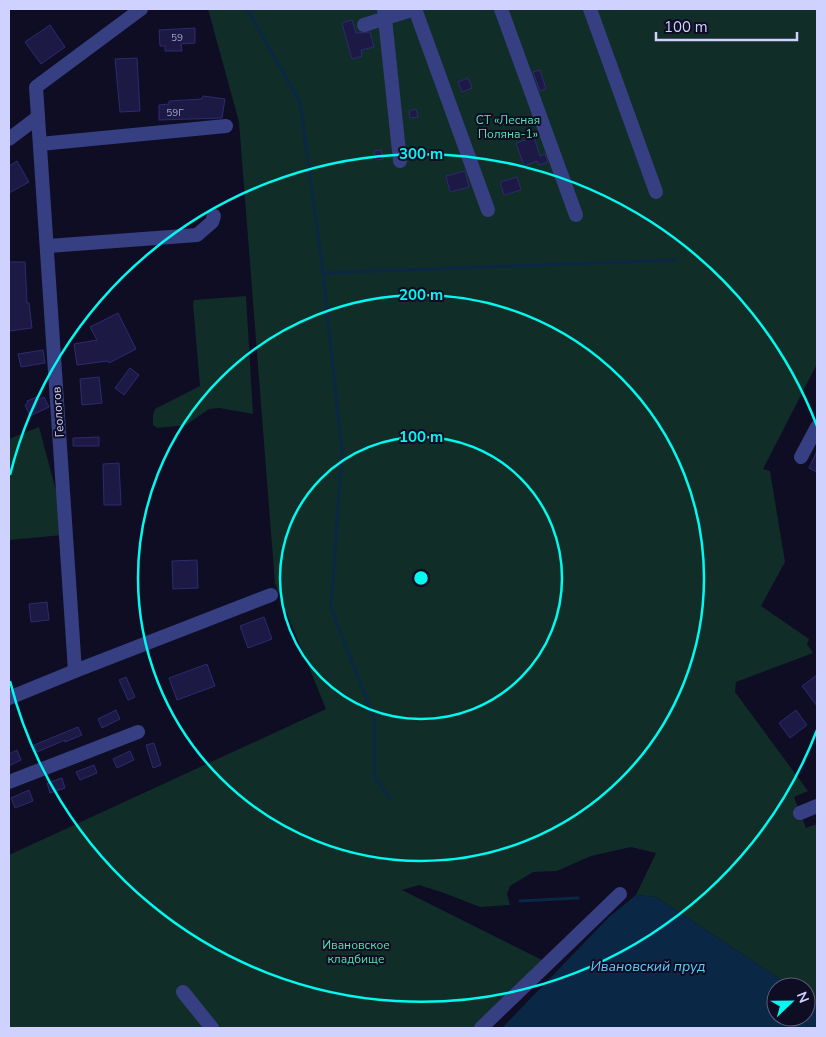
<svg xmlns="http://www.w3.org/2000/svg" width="826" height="1037" viewBox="0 0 826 1037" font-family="'Nunito Sans',sans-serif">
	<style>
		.green { fill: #102d28 }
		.water { fill: #0a2845 }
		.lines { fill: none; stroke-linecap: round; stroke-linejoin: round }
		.stream { stroke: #0a2845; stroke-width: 3 }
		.building { fill: #1c1945; stroke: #2e2a71 }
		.minor { stroke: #373f83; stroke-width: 14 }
		.ring { fill: none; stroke: #00faf0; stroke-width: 2.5 }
		.labels { text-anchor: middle; stroke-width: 4; stroke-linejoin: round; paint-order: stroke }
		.number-label { font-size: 10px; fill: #a2a3d0 }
		.park-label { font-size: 12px; fill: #58e2ac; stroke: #0e0d23 }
		.street-label { font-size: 12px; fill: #cfd1ff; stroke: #0e0d23 }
		.water-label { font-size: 14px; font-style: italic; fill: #5dcbff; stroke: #0e0d23 }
		.centre { fill: #00faf0; stroke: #0e0d23; stroke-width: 2.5 }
		.ring-label { font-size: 15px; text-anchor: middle; font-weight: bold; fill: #00faf0; stroke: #0e0d23; stroke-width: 4; stroke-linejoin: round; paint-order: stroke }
	</style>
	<rect width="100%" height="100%" fill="#0e0d23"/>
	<g class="green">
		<path d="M208,9H817V364L763,469L770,471L785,562L761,606L809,639L807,644L813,653L736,682L735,692L808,791L794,797L806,828L817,824V1004L806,996V987H792L656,897L636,895L656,853L631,847L591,856L557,871L533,872L510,886L507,894L510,905L480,907L444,893L419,885L402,890L544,961L475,1028H9V855L326,709L275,584L239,122Z"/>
		<path d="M246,296L253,414L219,408L209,409L186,425L157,428L153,425V415L155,409L200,386L193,304L194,300Z"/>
		<path d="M39,427L59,502L63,535L9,540V439Z"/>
	</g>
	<path class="water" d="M636,895L656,897L792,987H776V1017H806V996L817,1004V1028H502L609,917Z"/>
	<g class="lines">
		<g class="stream">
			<path d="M247,9L300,102L323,273L342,452L331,608L375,721V778L390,799"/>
			<path d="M323,273L676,260"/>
			<path d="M520,901L578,898"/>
		</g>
	</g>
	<g class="building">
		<path d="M352,20L356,33L370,32L374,47L361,50L362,56L352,59L342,23Z"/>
		<path d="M50,25L65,47L41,64L25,42Z"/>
		<path d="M195,28V43L181,44L182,51H165V46H160L159,30Z"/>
		<path d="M137,58L140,111L120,112L115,59Z"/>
		<path d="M540,70L546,89L540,91L533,72Z"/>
		<path d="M468,78L472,88L462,92L458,82Z"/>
		<path d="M203,96L225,99L222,118L159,120V105L169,104V101L202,99Z"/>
		<path d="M416,109L418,117L410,118L409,111Z"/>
		<path d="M534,137L540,156L545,154L548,162L539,165L537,161L524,166L516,143Z"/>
		<path d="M381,150L383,159L376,160L374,151Z"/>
		<path d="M17,161L29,182L9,193V166Z"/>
		<path d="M465,171L469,187L450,192L446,176Z"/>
		<path d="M517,177L521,190L504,195L500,182Z"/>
		<path d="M9,262H25L27,303H29L32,328L9,331Z"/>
		<path d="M118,313L136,349L109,363L108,361L77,365L74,344L97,340L90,327Z"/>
		<path d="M43,350L45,363L21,367L18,354Z"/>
		<path d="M130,368L139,375L124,395L115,388Z"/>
		<path d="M99,377L102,403L82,405L80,379Z"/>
		<path d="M37,397L38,400L44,397L49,407L30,416L25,405L28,403L27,401Z"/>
		<path d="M99,437V446H73V438Z"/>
		<path d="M817,451V472L809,468Z"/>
		<path d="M119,463L121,505H104L103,464Z"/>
		<path d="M197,560L198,588L173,589L172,561Z"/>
		<path d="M47,602L49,620L31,622L29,604Z"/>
		<path d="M264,617L272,639L248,648L240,626Z"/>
		<path d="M207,664L215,686L177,700L169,678Z"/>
		<path d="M817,675V706L802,686Z"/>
		<path d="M126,677L135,697L128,700L119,680Z"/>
		<path d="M116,710L120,719L102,728L98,719Z"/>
		<path d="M796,710L807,725L790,738L779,723Z"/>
		<path d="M78,727L82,735L65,742V740L37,752L34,745Z"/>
		<path d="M154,743L161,765L153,768L146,745Z"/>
		<path d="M17,750L21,760L9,766V754Z"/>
		<path d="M130,751L134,760L117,768L113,759Z"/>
		<path d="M94,765L97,773L80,780L76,772Z"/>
		<path d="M62,778L65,788L50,793L47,783Z"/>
		<path d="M29,790L33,801L15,808L11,798Z"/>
	</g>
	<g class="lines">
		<g class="minor">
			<path d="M384,9L400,161"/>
			<path d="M415,9L488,210"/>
			<path d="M501,9L576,215"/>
			<path d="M590,9L656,192"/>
			<path d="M364,25L414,9"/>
			<path d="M38,117L36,87L141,9"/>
			<path d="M9,139L38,117L75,671L9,698"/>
			<path d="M40,144L226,126"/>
			<path d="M48,246L197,235L212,222L214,216"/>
			<path d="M801,457L817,427"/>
			<path d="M75,671L271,595"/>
			<path d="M9,782L138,732"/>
			<path d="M800,813L817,806"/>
			<path d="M183,992L212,1028"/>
			<path d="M481,1028L620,894"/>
		</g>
	</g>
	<g class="ring">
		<circle cx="421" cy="578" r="141"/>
		<circle cx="421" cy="578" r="283"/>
		<path d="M817 730A424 424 0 0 1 10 681M10 475A424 424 0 0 1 817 426"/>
	</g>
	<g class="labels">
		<g class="number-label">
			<text x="177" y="41">59</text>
			<text x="175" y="116">59Г</text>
		</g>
		<g class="park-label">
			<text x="508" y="124">СТ «Лесная<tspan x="508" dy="14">Поляна-1»</tspan></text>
			<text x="356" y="949">Ивановское<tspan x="356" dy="14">кладбище</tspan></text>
		</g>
		<g class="street-label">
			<text transform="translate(58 412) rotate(-94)" y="4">Геологов</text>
		</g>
		<g class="water-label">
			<text x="648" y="971">Ивановский пруд</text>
		</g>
	</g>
	<circle cx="421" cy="578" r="8" class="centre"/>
	<g class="ring-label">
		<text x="421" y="159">300 m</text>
		<text x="421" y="300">200 m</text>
		<text x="421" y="442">100 m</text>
	</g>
	<rect width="826" height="1037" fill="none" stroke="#cfd1ff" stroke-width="20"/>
	<g transform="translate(791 1002) rotate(68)"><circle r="24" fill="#0e0d23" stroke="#5b5b7b"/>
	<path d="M0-4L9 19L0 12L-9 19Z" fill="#00faf0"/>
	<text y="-8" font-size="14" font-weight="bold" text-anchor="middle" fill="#cfd1ff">N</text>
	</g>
	<path d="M656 32v8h141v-8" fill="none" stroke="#cfd1ff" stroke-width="2.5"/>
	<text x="664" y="32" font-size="15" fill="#cfd1ff" stroke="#0e0d23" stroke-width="4" paint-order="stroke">100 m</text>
</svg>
